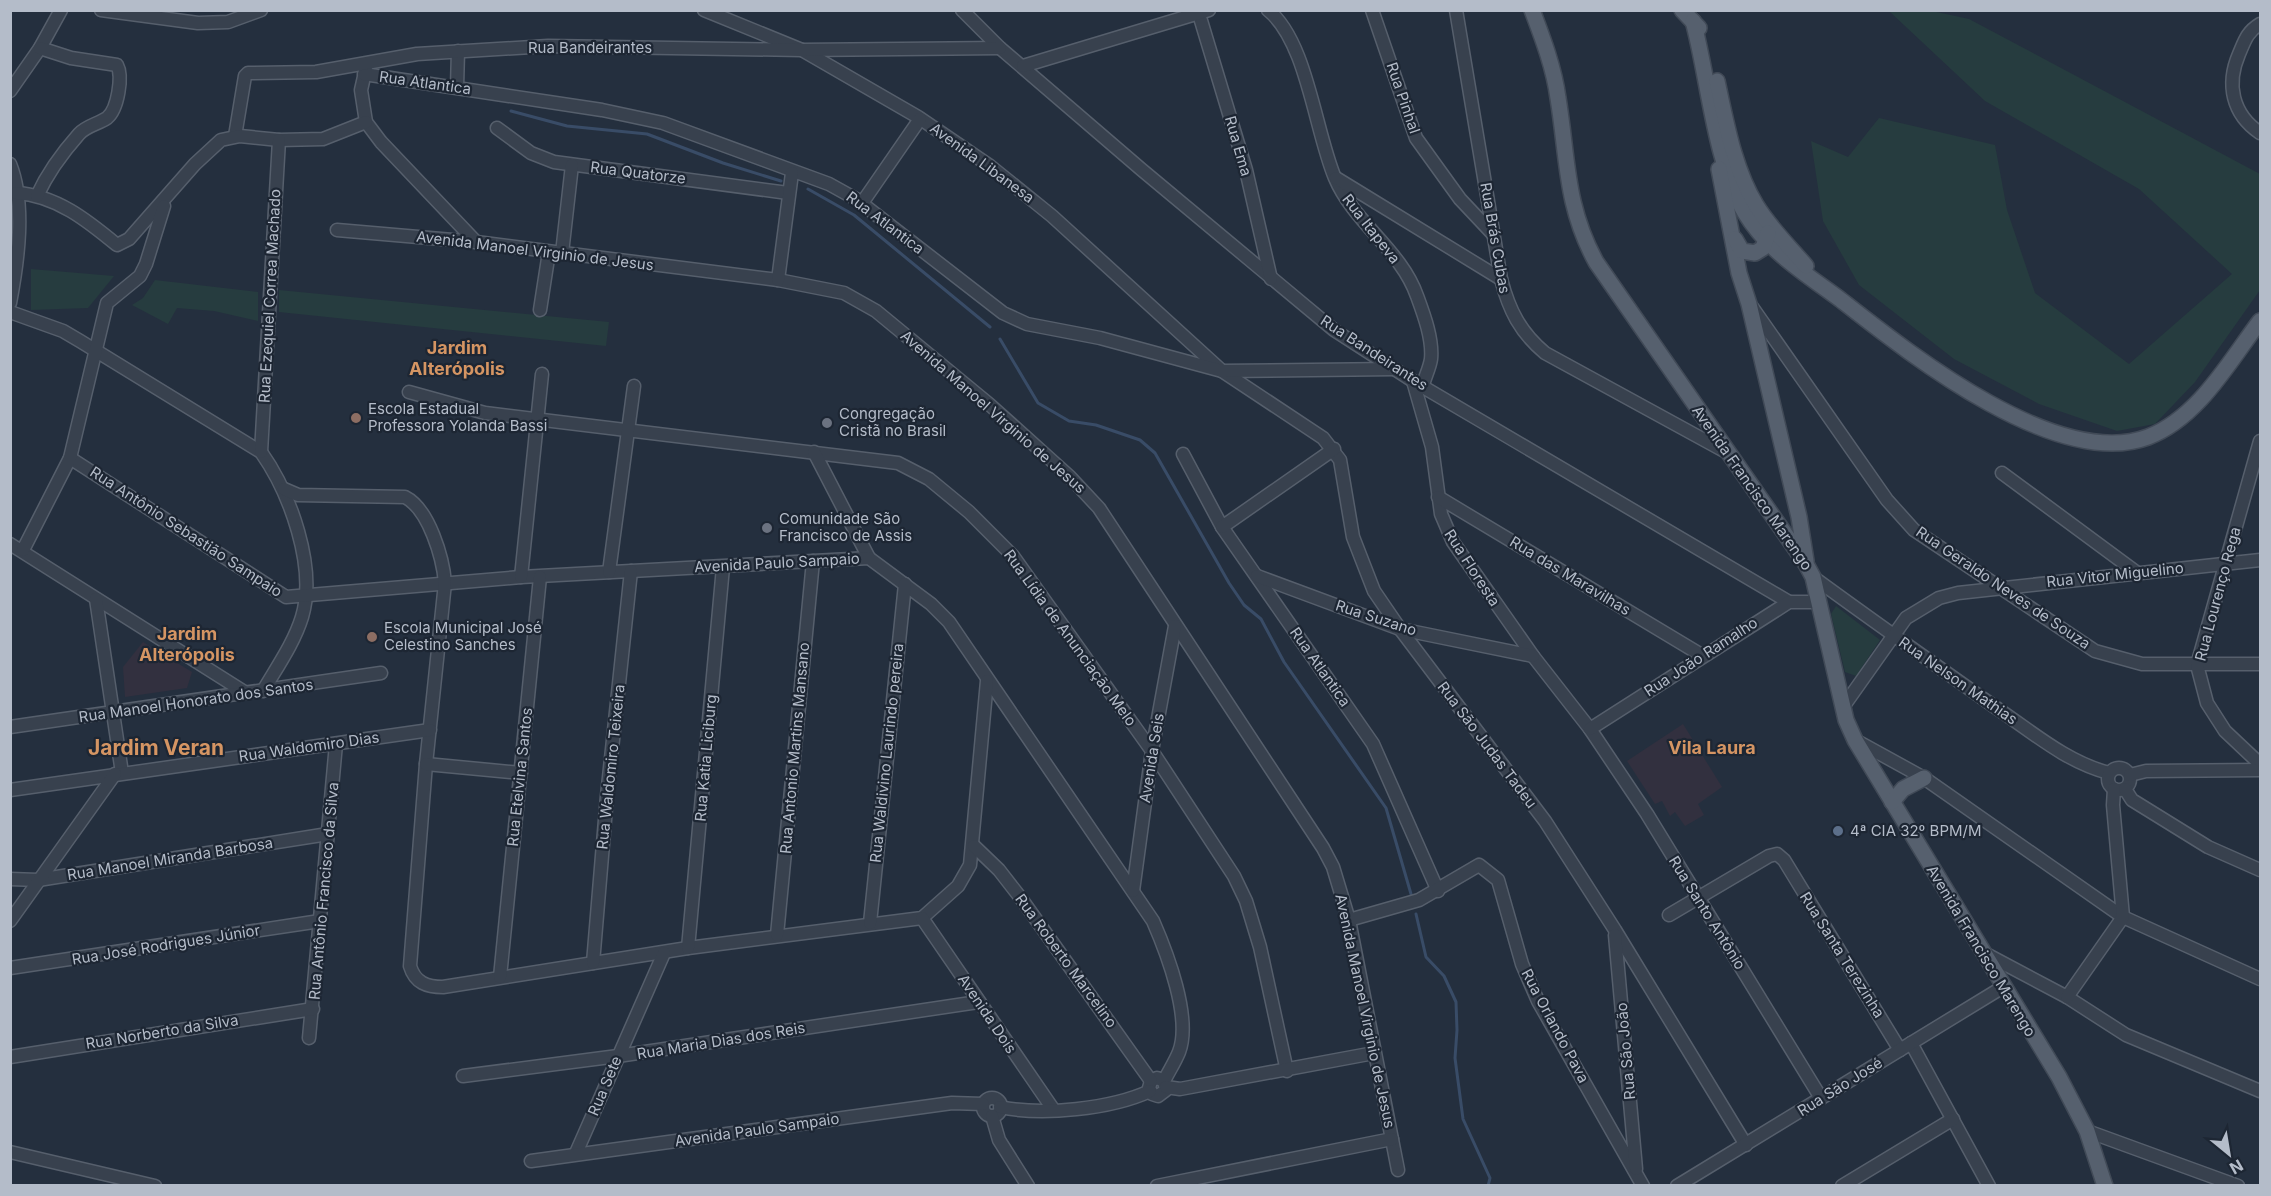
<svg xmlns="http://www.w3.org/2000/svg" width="2271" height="1196" viewBox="0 0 2271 1196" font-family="Inter,sans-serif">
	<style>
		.medical { fill: #32303f }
		.green { fill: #263c3f }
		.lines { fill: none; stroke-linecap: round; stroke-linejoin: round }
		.stream { stroke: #394c67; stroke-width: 3 }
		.minor-casing { stroke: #565f6c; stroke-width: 15 }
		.major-casing { stroke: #414a57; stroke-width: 18 }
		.minor { stroke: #38414e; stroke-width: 12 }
		.major { stroke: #56606e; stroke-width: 15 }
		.education-dot { fill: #8d6e63; stroke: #1d2633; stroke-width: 2 }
		.worship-dot { fill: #6b7280; stroke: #1d2633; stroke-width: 2 }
		.service-dot { fill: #5c6f8a; stroke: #1d2633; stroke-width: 2 }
		.labels { text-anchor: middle; stroke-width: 4.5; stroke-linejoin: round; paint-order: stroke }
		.street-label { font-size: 15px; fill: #b4bcc9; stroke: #1d2633 }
		.poi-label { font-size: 15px; fill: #b4bcc9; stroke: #1d2633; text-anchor: start }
		.quarter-label { font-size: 18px; font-weight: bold; fill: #d59563; stroke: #1d2633 }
		.district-label { font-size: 21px; font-weight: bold; fill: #d59563; stroke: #1d2633 }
	</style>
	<rect width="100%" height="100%" fill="#242f3e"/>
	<g class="medical">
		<path d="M143,642L192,672L187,688L125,697L123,667Z"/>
		<path d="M1683,724L1722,787L1698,804L1704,815L1685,826L1675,812L1670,816L1662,801L1655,804L1627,761Z"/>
	</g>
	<g class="green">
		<path d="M1889,11H1932L1969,19L2260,174V290L2195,382L2155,424L2117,431L2039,404L1954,359L1859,285L1823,221L1811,141L1848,157L1879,118L1995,145L2007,210L2035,293L2129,364L2232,274L2139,189L1985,101Z"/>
		<path d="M31,269L114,276L88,308L31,310Z"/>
		<path d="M155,280L258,292V321L214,311L177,308L168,324L132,305L143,298Z"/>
		<path d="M279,290L609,322L606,346L279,312Z"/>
		<path d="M1836,606L1880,640L1856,676L1845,672L1831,614Z"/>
	</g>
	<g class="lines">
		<g class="stream">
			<path d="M511,111L567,126L647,134L723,163L781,181"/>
			<path d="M808,189L854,215L990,327"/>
			<path d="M1000,339L1038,403L1069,421L1096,425L1140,440L1155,453L1229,583L1244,605L1261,619L1284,662L1386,808L1411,894"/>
			<path d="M1416,914L1426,957L1444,976L1456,1002L1457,1030L1455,1058L1463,1119L1490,1178L1488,1186"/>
		</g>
		<defs>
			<g id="minor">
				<path d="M101,10L198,23L228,22L261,10"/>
				<path d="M704,10L802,50L918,117L990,166L1052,216L1222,371L1323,438L1340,460L1353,537L1374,591L1400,629L1545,821L1615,930L1746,1145"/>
				<path d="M962,10L1000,48L1142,170L1334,330L1413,381L1789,602"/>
				<path d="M1268,10C1307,41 1315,131 1335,178C1354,223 1401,250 1417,296C1424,315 1433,339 1431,359C1430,367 1425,377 1423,385"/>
				<path d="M1372,10L1416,138L1460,199L1492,233"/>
				<path d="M1456,10L1501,279C1509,310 1520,332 1545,353L1728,453"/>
				<path d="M1199,14L1246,170L1271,279"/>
				<path d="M2260,24C2247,32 2245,40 2239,54C2226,84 2232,114 2260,133"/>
				<path d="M1023,66L1209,10"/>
				<path d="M366,68L361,90L366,122L381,142L476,242"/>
				<path d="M364,74L602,110L663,123L829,184L856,199L1003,313L1027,324L1100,338L1222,371L1394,369"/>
				<path d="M457,87L458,51"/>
				<path d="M10,91L40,48L61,10"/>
				<path d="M497,128L531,153L554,162L788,193"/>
				<path d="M235,136L245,76L248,73L316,72L417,54L548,46L802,50L1000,48"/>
				<path d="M10,164C26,204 18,261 10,303"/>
				<path d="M1336,178L1501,279"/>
				<path d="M16,193C56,195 88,221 117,245L129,239L195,164L221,140L240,136L279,140L323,139L366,122"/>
				<path d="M37,196C47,174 63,152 79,134C86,126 98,124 107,118C118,109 123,76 117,65L71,58L40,48"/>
				<path d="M862,203L920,119"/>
				<path d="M337,230L476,242L778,280L844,293L876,311L990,405L1070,477L1099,508L1323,848L1333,867L1349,920L1398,1170"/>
				<path d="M562,253L572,165"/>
				<path d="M778,280L792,173"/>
				<path d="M1752,307L1887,500L1914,530L2095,651L2142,664H2260"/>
				<path d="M540,310L549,252"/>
				<path d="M10,312L63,331L80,341L261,452C290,493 317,567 302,617C294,643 277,667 263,691"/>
				<path d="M1413,381L1432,447L1441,514L1453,542L1533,656L1590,729L1647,814L1821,1098"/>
				<path d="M409,392L485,413L898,463L929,479L969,512L1013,556L1152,751L1234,876L1246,901L1260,947L1287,1071"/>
				<path d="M2260,441L2197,665L2207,703L2225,731L2260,764"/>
				<path d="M261,452L279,140"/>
				<path d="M814,452L869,558"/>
				<path d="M1183,454L1222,527L1373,744L1438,891"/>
				<path d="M70,458L286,597L521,577L869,558L931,604L949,622L1153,921C1167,953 1192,1018 1179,1052C1175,1062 1169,1071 1164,1081L1166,1090L1158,1096L1152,1094L1149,1088L1151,1081L1157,1078L1164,1081"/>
				<path d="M2002,473L2136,572"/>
				<path d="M284,489L298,495L405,497C429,509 443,558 445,583L426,764L410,966C415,983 427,987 443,987L688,948L922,918L958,886L970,865L987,681"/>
				<path d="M1438,497L1703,656"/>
				<path d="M1222,527L1334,449"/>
				<path d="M10,544L246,693"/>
				<path d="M23,550L70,458L107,303L140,276L146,264L164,206"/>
				<path d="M609,572L634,386"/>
				<path d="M1257,576L1400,629L1533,656"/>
				<path d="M521,577L542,374"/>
				<path d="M1813,577C1873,621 1934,664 1995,707C2031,731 2066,762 2109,773"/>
				<path d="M96,599L122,773"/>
				<path d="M1843,707L1906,618L1939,598L1958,593L2260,560"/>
				<path d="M10,727L381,673"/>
				<path d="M1590,729L1789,602H1818"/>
				<path d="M1855,740L1924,778L2123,917L2260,979"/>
				<path d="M426,764L521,773"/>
				<circle cx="2119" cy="779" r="11"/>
				<path d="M2130,775L2146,771L2260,770"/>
				<path d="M2125,789L2132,800L2208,847L2260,870"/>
				<path d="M10,790L430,730"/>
				<path d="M974,846L999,870L1020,897L1151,1081"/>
				<path d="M10,879L38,880L328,834"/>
				<path d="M1133,891L1152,751L1175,626"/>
				<path d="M1669,915L1769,856L1777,854L1784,860L1900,1050"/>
				<path d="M922,918L1053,1109"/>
				<path d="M1349,920L1419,900L1479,865L1498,880L1522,964L1538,1001L1643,1186"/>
				<path d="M10,921L115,774"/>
				<path d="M870,923L905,584"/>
				<path d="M777,935L813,561"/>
				<path d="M1615,935L1636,1169"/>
				<path d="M688,948L723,567"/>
				<path d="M1984,953L2067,997L2126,1035L2260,1091"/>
				<path d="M593,963L607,796L631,571"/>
				<path d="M10,968L320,921"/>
				<path d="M500,977L540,577"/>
				<path d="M2067,997L2123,917L2113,805L2114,789"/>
				<path d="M309,1038L336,744"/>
				<path d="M1911,1043L1989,1186"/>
				<path d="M10,1057L313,1009"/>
				<path d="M463,1076L618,1056L978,1002"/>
				<path d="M1166,1087L1180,1089L1374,1053"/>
				<circle cx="992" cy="1107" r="9"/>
				<path d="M1000,1107C1042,1116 1111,1109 1150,1091"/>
				<path d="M992,1116L999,1140L1028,1186"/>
				<path d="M2087,1131L2238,1186"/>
				<path d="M10,1152L155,1186"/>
				<path d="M576,1153L664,953"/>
				<path d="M531,1161L952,1103L983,1104"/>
				<path d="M1157,1186L1392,1139"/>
				<path d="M1677,1186L2003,987"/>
				<path d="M1842,1186L1953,1119"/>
			</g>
			<g id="major">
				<path d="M1532,10C1543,39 1554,68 1558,98C1568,159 1565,205 1596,262L1806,564L1813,577L1846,720L1855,740L2059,1077L2087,1131L2105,1186"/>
				<path d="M1682,10L1699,28"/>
				<path d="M1693,21C1709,80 1714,161 1745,213C1768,251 1806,274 1841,300C1910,354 2057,471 2148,437C2198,418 2229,362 2260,321"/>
				<path d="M1717,81C1726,122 1734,169 1756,205C1770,228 1789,246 1806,266"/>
				<path d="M1719,169L1739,273L1749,304L1799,517L1806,561"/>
				<path d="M1735,239L1742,251L1755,253L1763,248L1768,233"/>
				<path d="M1892,802L1903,789L1924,778"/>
			</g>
		</defs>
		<use href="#minor" class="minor-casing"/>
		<use href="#major" class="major-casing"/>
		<use href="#minor" class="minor"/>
		<use href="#major" class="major"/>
	</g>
	<g class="education-dot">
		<circle cx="356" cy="418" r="6"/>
		<circle cx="372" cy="637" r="6"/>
	</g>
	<g class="worship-dot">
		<circle cx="827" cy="423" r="6"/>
		<circle cx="767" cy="528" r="6"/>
	</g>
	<circle class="service-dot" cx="1838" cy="831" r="6"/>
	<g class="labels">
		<g class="street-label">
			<text x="590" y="53">Rua Bandeirantes</text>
			<text transform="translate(425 83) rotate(8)" y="5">Rua Atlantica</text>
			<text transform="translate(1403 98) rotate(71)" y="5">Rua Pinhal</text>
			<text transform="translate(1238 146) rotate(74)" y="5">Rua Ema</text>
			<text transform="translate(982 163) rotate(36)" y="5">Avenida Libanesa</text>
			<text transform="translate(638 173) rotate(7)" y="5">Rua Quatorze</text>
			<text transform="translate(885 223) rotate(37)" y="5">Rua Atlantica</text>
			<text transform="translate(1371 229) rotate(52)" y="5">Rua Itapeva</text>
			<text transform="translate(1495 238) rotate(80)" y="5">Rua Brás Cubas</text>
			<text transform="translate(535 251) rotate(7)" y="5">Avenida Manoel Virginio de Jesus</text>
			<text transform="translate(270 296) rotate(-87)" y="5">Rua Ezequiel Correa Machado</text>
			<text transform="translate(1374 353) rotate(33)" y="5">Rua Bandeirantes</text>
			<text transform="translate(993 412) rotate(41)" y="5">Avenida Manoel Virginio de Jesus</text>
			<text transform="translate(1752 488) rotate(55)" y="5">Avenida Francisco Marengo</text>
			<text transform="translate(186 532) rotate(33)" y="5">Rua Antônio Sebastião Sampaio</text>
			<text transform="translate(777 563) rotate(-3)" y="5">Avenida Paulo Sampaio</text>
			<text transform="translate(1472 568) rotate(57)" y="5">Rua Floresta</text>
			<text transform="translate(2115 575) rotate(-6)" y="5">Rua Vitor Miguelino</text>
			<text transform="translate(1570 576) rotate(31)" y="5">Rua das Maravilhas</text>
			<text transform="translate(2003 588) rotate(34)" y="5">Rua Geraldo Neves de Souza</text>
			<text transform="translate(2218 594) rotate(-75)" y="5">Rua Lourenço Rega</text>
			<text transform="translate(1376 618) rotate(18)" y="5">Rua Suzano</text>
			<text transform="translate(1070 638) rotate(54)" y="5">Rua Lídia de Anunciação Melo</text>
			<text transform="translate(1701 657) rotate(-33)" y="5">Rua João Ramalho</text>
			<text transform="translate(1320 667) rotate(55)" y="5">Rua Atlantica</text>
			<text transform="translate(1958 681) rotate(35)" y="5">Rua Nelson Mathias</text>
			<text transform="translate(196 701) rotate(-8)" y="5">Rua Manoel Honorato dos Santos</text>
			<text transform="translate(1487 745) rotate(53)" y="5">Rua São Judas Tadeu</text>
			<text transform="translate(309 747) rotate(-8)" y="5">Rua Waldomiro Dias</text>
			<text transform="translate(795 748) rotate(-85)" y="5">Rua Antonio Martins Mansano</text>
			<text transform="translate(887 753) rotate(-84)" y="5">Rua Waldivino Laurindo pereira</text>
			<text transform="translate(706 758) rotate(-85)" y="5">Rua Katia Liciburg</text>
			<text transform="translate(1152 758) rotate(-81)" y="5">Avenida Seis</text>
			<text transform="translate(611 767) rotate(-84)" y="5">Rua Waldomiro Teixeira</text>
			<text transform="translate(520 777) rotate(-84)" y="5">Rua Etelvina Santos</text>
			<text transform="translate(170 859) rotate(-9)" y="5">Rua Manoel Miranda Barbosa</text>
			<text transform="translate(324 891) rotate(-85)" y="5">Rua Antônio Francisco da Silva</text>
			<text transform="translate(1707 913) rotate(58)" y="5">Rua Santo Antônio</text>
			<text transform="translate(166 945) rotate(-9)" y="5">Rua José Rodrigues Júnior</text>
			<text transform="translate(1981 951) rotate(59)" y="5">Avenida Francisco Marengo</text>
			<text transform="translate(1842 955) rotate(58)" y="5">Rua Santa Terezinha</text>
			<text transform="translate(1066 961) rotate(54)" y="5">Rua Roberto Marcelino</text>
			<text transform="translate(1365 1011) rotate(78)" y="5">Avenida Manoel Virginio de Jesus</text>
			<text transform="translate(987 1014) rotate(56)" y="5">Avenida Dois</text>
			<text transform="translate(1555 1026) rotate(62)" y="5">Rua Orlando Pava</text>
			<text transform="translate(162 1032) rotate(-9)" y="5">Rua Norberto da Silva</text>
			<text transform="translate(721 1041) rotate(-9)" y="5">Rua Maria Dias dos Reis</text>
			<text transform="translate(1626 1051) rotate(-95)" y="5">Rua São João</text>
			<text transform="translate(605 1086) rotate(-67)" y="5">Rua Sete</text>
			<text transform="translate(1840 1087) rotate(-32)" y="5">Rua São José</text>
			<text transform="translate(757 1130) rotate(-8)" y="5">Avenida Paulo Sampaio</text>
		</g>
		<g class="poi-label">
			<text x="368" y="414">Escola Estadual<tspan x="368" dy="17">Professora Yolanda Bassi</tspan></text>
			<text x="839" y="419">Congregação<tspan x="839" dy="17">Cristã no Brasil</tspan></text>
			<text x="779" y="524">Comunidade São<tspan x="779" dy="17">Francisco de Assis</tspan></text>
			<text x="384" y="633">Escola Municipal José<tspan x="384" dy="17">Celestino Sanches</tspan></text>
			<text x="1850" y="836">4ª CIA 32º BPM/M</text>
		</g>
		<g class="quarter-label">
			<text x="457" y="354">Jardim<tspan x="457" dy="21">Alterópolis</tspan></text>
			<text x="187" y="640">Jardim<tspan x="187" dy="21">Alterópolis</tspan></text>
			<text x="1712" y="754">Vila Laura</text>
		</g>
		<g class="district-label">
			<text x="156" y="755">Jardim Veran</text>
		</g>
	</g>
	<rect width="2271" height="1196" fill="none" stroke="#b4bcc9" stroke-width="24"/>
	<g transform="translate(2229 1154) rotate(150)" stroke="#1d2633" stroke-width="4.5" paint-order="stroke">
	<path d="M0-4.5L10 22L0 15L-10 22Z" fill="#b4bcc9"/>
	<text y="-9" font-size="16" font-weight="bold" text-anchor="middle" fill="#b4bcc9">N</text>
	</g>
</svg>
